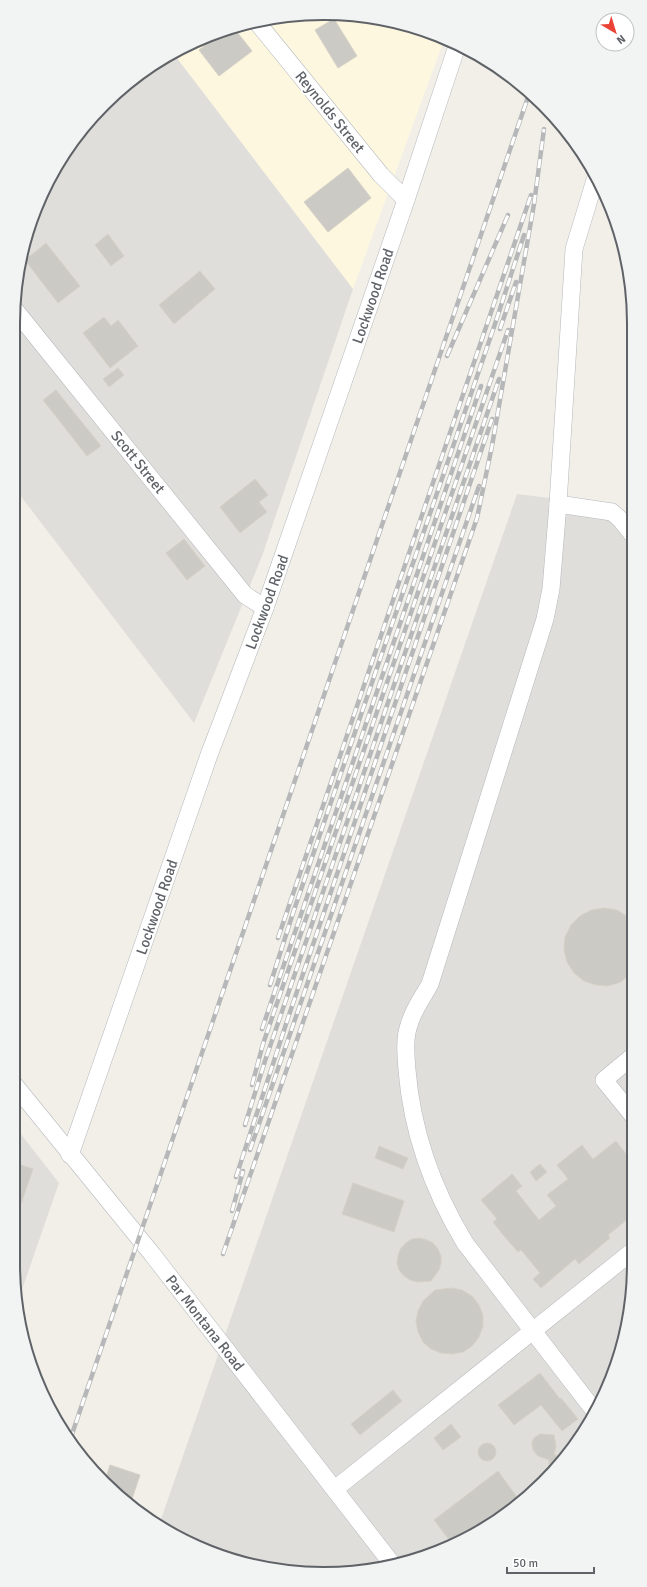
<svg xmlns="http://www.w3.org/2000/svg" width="647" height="1587" viewBox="0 0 647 1587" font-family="Signika,sans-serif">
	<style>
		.commercial { fill: #fef7e0 }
		.industrial { fill: #e0deda }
		.building { fill: #cccac5; stroke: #d6d1c6 }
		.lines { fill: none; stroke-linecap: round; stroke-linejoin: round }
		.minor-casing { stroke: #b5b8bc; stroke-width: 18 }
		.minor { stroke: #fff; stroke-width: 17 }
		.rail-casing { stroke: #b6b7b8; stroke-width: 4.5 }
		.rail { stroke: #fff; stroke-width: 3; stroke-dasharray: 9; stroke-linecap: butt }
		.labels { text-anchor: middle; stroke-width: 3.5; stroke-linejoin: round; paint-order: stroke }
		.street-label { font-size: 15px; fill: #5f6368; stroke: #fff }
		.rim { fill: none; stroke: #5f6368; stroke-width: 2 }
	</style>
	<rect width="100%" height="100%" fill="#f1efe8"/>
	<path class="commercial" d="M303,14L364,16L423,29L444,40L353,289L173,53L186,45L243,24Z"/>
	<g class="industrial">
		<path d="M173,53L353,289L262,556L194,723L13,486V324L29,224L54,168L90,119L134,77Z"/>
		<path d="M517,494L566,500L632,527L634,1263L618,1363L570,1453L496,1522L443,1550L384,1568L283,1571L224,1558L168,1533L159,1525Z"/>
		<path d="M13,1124L59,1183L19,1298L13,1263Z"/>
	</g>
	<g class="building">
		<path d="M334,19L357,56L338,68L315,30Z"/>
		<path d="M233,27L252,51L219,76L199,50L224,31Z"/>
		<path d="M348,168L371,198L328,232L304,202Z"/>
		<path d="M108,234L124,256L111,266L95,245Z"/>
		<path d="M46,243L80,286L58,303L25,260Z"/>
		<path d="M200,271L215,289L174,324L159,305Z"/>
		<path d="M104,317L111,326L118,320L138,346L110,368L83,333Z"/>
		<path d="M118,368L124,375L109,387L103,379Z"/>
		<path d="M56,390L101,446L87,456L43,400Z"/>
		<path d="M255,479L268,495L259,502L267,512L240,533L220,507Z"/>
		<path d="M184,539L205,566L187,580L166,553Z"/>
		<path d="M604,908L617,910L628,917L633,922V971L621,982L608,986L596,985L584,981L574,973L567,962L564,950L565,937L571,925L580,916L591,910Z"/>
		<path d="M616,1141L634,1164V1214L608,1235L610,1238L579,1264L575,1259L541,1288L533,1279L540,1273L521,1250L518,1252L504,1236L493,1222L497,1219L481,1200L512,1174L522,1186L516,1191L539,1220L556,1206L547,1195L568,1179L557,1165L582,1145L593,1159Z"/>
		<path d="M379,1146L408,1158L403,1169L375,1158Z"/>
		<path d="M13,1162L33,1169L14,1224L13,1223Z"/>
		<path d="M540,1164L547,1172L536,1181L530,1172Z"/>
		<path d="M353,1183L404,1201L394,1232L342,1214Z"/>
		<path d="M420,1238L427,1240L433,1243L438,1249L441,1256V1263L439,1270L431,1281L417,1282L410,1280L404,1276L399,1270L397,1263L398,1255L401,1248L406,1243L412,1239Z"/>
		<path d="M452,1288L462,1290L472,1296L479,1305L483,1315V1326L479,1337L472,1346L463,1352L452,1354L441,1353L431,1349L423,1342L418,1332L416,1321L418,1311L423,1301L435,1290Z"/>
		<path d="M540,1373L560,1399L561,1398L578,1419L562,1431L541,1405L514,1425L498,1405Z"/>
		<path d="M393,1390L402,1401L360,1435L351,1424Z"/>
		<path d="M451,1424L461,1437L443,1450L434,1438Z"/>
		<path d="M540,1434L554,1435L556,1446L554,1455L566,1456L549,1472V1460L538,1456L533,1450L532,1442L534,1438Z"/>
		<circle cx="487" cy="1452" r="9"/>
		<path d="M110,1465L140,1475L131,1502L105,1481Z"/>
		<path d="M498,1471L519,1500L496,1522L453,1545L434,1520Z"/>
	</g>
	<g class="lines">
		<defs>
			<g id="minor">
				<path d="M256,21L381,175L406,200"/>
				<path d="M15,310L245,595L265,608"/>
				<path d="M558,504L612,512L621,520L632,534"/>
				<path d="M633,1056L604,1080L634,1117"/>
				<path d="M13,1083L152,1254L393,1565"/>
				<path d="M70,1155L209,755L265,608L406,200L457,46"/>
				<path d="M593,1409L465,1243C433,1190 412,1132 407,1070C406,1055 404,1039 409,1025C413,1010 423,997 430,984L545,619L551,589L558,504L574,249L595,180"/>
				<path d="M335,1489L634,1250"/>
			</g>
		</defs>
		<use href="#minor" class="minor-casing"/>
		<use href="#minor" class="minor"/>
		<defs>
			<g id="rail">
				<path d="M500,329L516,282"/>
				<path d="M447,356L508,215"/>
				<path d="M278,938L531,195"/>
				<path d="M270,985L293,913L495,324L524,235"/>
				<path d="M262,1029L481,386"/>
				<path d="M252,1085L263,1044L508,330"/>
				<path d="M245,1125L265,1061L499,379"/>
				<path d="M250,1150L479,486"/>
				<path d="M236,1177L288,1018L492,419"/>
				<path d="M232,1211L243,1171"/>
				<path d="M223,1254L477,518L492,446L534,204L544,129"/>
				<path d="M70,1440L529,94"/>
			</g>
		</defs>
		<use href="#rail" class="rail-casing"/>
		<use href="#rail" class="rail"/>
	</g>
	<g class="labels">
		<g class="street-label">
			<text transform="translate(330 112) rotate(51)" y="5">Reynolds Street</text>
			<text transform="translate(373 296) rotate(-71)" y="5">Lockwood Road</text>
			<text transform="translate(138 462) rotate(51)" y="5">Scott Street</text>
			<text transform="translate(267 602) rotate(-70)" y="5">Lockwood Road</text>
			<text transform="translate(157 907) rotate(-71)" y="5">Lockwood Road</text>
			<text transform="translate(205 1323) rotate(52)" y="5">Par Montana Road</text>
		</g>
	</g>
	<path d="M0 0H647V1587H0ZM323 20H324A303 303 0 0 1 627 323V1264A303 303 0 0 1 324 1567H323A303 303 0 0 1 20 1264V323A303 303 0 0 1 323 20Z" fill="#f2f3f3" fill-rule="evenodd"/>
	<path class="rim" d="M323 20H324A303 303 0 0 1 627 323V1264A303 303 0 0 1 324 1567H323A303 303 0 0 1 20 1264V323A303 303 0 0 1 323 20Z"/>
	<g transform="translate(615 32) rotate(142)"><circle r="19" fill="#ffffff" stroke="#bfc1c3"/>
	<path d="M0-3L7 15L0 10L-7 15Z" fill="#ea4335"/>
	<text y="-6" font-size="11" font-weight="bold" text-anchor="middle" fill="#5f6368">N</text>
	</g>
	<path d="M507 1567v6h87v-6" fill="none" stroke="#5f6368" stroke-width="2"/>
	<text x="513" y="1567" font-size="12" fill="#5f6368" stroke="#ffffff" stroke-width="3" paint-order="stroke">50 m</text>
</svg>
